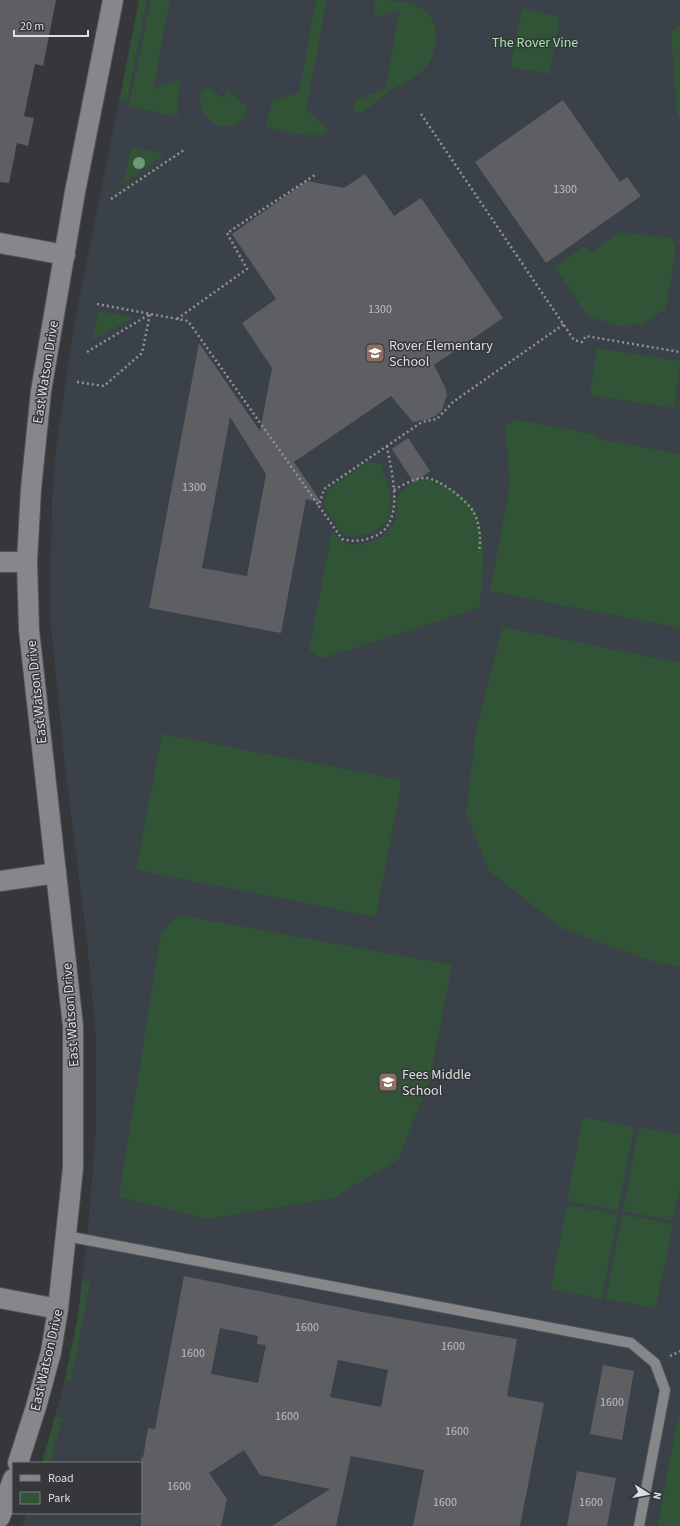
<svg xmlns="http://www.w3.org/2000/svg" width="680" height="1526" viewBox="0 0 680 1526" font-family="'Source Sans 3',sans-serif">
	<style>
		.built { fill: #3b4149 }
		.green { fill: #315336 }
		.building { fill: #5d5f63; fill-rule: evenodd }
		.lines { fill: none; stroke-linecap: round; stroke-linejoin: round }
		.service-casing { stroke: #535556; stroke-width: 12 }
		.minor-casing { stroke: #535556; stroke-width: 22 }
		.path { stroke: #919395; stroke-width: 2.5; stroke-dasharray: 2 3; stroke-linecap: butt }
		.service { stroke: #85878b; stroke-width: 10 }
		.minor { stroke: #85878b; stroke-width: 20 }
		.tree { fill: #729679 }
		.labels { text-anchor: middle; stroke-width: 3; stroke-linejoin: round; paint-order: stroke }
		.number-label { font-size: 12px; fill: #bdbfc1 }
		.park-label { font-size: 14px; fill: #a3e3ac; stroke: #35373a }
		.poi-label { font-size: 14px; fill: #dddfe0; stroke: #35373a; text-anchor: start }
		.street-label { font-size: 14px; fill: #dddfe0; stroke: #35373a }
	</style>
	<rect width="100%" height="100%" fill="#35373a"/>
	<path class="built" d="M139,0H680V1406L657,1526H22L27,1513H141V1463H42L65,1380L78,1316L88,1228L96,1127V1037L87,941L66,776L50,615L52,500L56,447L74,326Z"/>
	<g class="green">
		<path d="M139,0H147L127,101L120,100Z"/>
		<path d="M151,0H170L153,89L179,80L180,85L177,102L178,117L129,106Z"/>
		<path d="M316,0H327L306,109L329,130C318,142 281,130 267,127V119L273,100L299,93Z"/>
		<path d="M374,0C402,0 439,2 436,40C435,50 432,60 425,68C418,76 406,81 397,87C384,95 372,104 361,114L354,112L356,100L385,89L400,10L375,17Z"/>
		<path d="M522,9L560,17L549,74L510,67Z"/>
		<path d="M680,25V119L677,116L671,32Z"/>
		<path d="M206,88L212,89L224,99L227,88L246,107L244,117C223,138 196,120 201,92Z"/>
		<path d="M131,147L165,154L123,184Z"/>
		<path d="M620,232L671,238L676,248L666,309L642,324L615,326L586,314L555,267L586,245L591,252Z"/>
		<path d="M99,311L134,318L92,340Z"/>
		<path d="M597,348L680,361L674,408L590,395Z"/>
		<path d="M513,419L597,435L600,439L680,454V628L490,591L510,485L505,428Z"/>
		<path d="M368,461L373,463L380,462C389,489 405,523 366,534C358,536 350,538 342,534L323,504L327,491Z"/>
		<path d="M431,478C444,484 460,492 470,503C488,522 484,583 479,608L320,659L309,650L332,531C337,535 340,542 348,544C364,548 388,537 395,521C398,513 395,501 399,494C405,484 420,479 431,478Z"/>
		<path d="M503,627L680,663V966L657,963L563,929L489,871L466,814L476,730Z"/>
		<path d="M162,734L402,780L376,917L136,870Z"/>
		<path d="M179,915L452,965L430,1079L398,1160L333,1198L207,1219L119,1197L161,932Z"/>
		<path d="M583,1117L634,1127L618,1211L567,1201Z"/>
		<path d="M639,1127L680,1135V1185L673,1221L623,1211Z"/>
		<path d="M567,1205L618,1214L602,1299L551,1289Z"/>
		<path d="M622,1214L673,1224L656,1308L606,1299Z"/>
		<path d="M82,1281L90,1282L71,1381L65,1380L78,1316Z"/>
		<path d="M680,1406V1526H657Z"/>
		<path d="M55,1417L62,1418L50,1463H42Z"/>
	</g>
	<g class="building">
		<path d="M0,0H56L43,66L35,64L24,116L34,118L28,146L17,143L9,183L0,182Z"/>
		<path d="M563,100L620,182L627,177L641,196L546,263L475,162Z"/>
		<path d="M365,174L394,216L421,198L503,318L434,365L445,387L447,395L442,410L437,415L429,419L413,422L391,396L294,462L322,503L306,499L281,633L149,608L199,343L260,431L272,368L242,323L276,299L232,234L307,181L344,188ZM230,417L266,474L247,576L202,568Z"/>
		<path d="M408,438L430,471L414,483L392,449Z"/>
		<path d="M184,1276L368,1313L517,1339L507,1396L544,1403L520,1526H413L424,1470L351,1456L336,1526H272L330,1489L260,1475L244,1450L209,1473L227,1499L221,1526H141V1457L143,1458L148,1428L155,1429ZM220,1328L258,1336L257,1344L266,1345L258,1383L211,1374ZM338,1360L388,1370L381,1407L330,1397Z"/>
		<path d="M603,1365L634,1371L622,1440L590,1434Z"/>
		<path d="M577,1471L616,1478L607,1526H567Z"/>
	</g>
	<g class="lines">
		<defs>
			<path id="service" d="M66,1236L631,1343L655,1363L665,1390L639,1526"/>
			<g id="minor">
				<path d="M0,243L65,255"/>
				<path d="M0,562H27"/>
				<path d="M0,881L56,873"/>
				<path d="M0,1298L58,1309"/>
				<path d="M18,1463L36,1407L51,1352L58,1309L73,1168V1026L29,630L27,562L31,489L41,391L75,192L113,0"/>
				<path d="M0,1517L13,1479"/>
			</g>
		</defs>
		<use href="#service" class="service-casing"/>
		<use href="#minor" class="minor-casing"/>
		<g class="path">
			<path d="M421,114L574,340L582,342L586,336L680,352"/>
			<path d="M111,199L184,150"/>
			<path d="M97,304L188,321L319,506"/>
			<path d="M177,319L247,269L227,233L315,175"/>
			<path d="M87,352L150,314"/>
			<path d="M77,382L104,386L142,353L150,314"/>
			<path d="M387,446C391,472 407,524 373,537C363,541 353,542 342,539L319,506L324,489L422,422L437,419L453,402L564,324"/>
			<path d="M394,490C403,485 414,478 425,478C439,478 468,501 474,513C480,524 481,540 479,552"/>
			<path d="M670,1356L680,1351"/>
		</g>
		<use href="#service" class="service"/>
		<use href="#minor" class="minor"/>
	</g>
	<circle class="tree" cx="139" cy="163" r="6"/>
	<defs>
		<symbol id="school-square" viewBox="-11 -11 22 22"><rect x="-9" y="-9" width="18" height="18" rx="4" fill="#8d6e63" stroke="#35373a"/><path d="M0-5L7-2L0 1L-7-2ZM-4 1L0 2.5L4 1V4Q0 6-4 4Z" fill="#fff"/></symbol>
	</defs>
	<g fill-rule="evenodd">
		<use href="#school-square" x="364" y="342" width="22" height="22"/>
		<use href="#school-square" x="377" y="1071" width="22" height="22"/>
	</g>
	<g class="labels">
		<g class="number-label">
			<text x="565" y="193">1300</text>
			<text x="380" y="313">1300</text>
			<text x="194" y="491">1300</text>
			<text x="307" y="1331">1600</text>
			<text x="453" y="1350">1600</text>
			<text x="193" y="1357">1600</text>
			<text x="612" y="1406">1600</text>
			<text x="287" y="1420">1600</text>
			<text x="457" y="1435">1600</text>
			<text x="179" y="1490">1600</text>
			<text x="445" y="1506">1600</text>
			<text x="591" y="1506">1600</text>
		</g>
		<g class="park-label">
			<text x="535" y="47">The Rover Vine</text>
		</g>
		<g class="poi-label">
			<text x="389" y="350">Rover Elementary<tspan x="389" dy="16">School</tspan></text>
			<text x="402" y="1079">Fees Middle<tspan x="402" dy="16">School</tspan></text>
		</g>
		<g class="street-label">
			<text transform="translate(45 372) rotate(-81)" y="5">East Watson Drive</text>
			<text transform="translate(36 692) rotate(-96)" y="5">East Watson Drive</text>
			<text transform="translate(70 1015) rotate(-94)" y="5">East Watson Drive</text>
			<text transform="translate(46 1360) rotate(-77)" y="5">East Watson Drive</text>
		</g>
	</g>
	<rect x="12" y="1462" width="130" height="52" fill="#35373a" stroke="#787a7c"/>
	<rect x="20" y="1475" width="20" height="6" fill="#85878b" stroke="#787a7c"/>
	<text x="48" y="1482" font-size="12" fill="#dddfe0">Road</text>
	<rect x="20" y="1492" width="20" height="12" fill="#315336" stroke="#787a7c"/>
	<text x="48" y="1502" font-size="12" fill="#dddfe0">Park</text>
	<g transform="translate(648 1494) rotate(101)" stroke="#35373a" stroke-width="3" paint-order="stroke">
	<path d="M0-3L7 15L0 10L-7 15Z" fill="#dddfe0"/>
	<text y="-6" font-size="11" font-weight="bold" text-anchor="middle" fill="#dddfe0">N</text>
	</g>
	<path d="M14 30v6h74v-6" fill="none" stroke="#dddfe0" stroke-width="2"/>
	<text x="20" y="30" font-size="12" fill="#dddfe0" stroke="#35373a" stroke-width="3" paint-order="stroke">20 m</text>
</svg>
